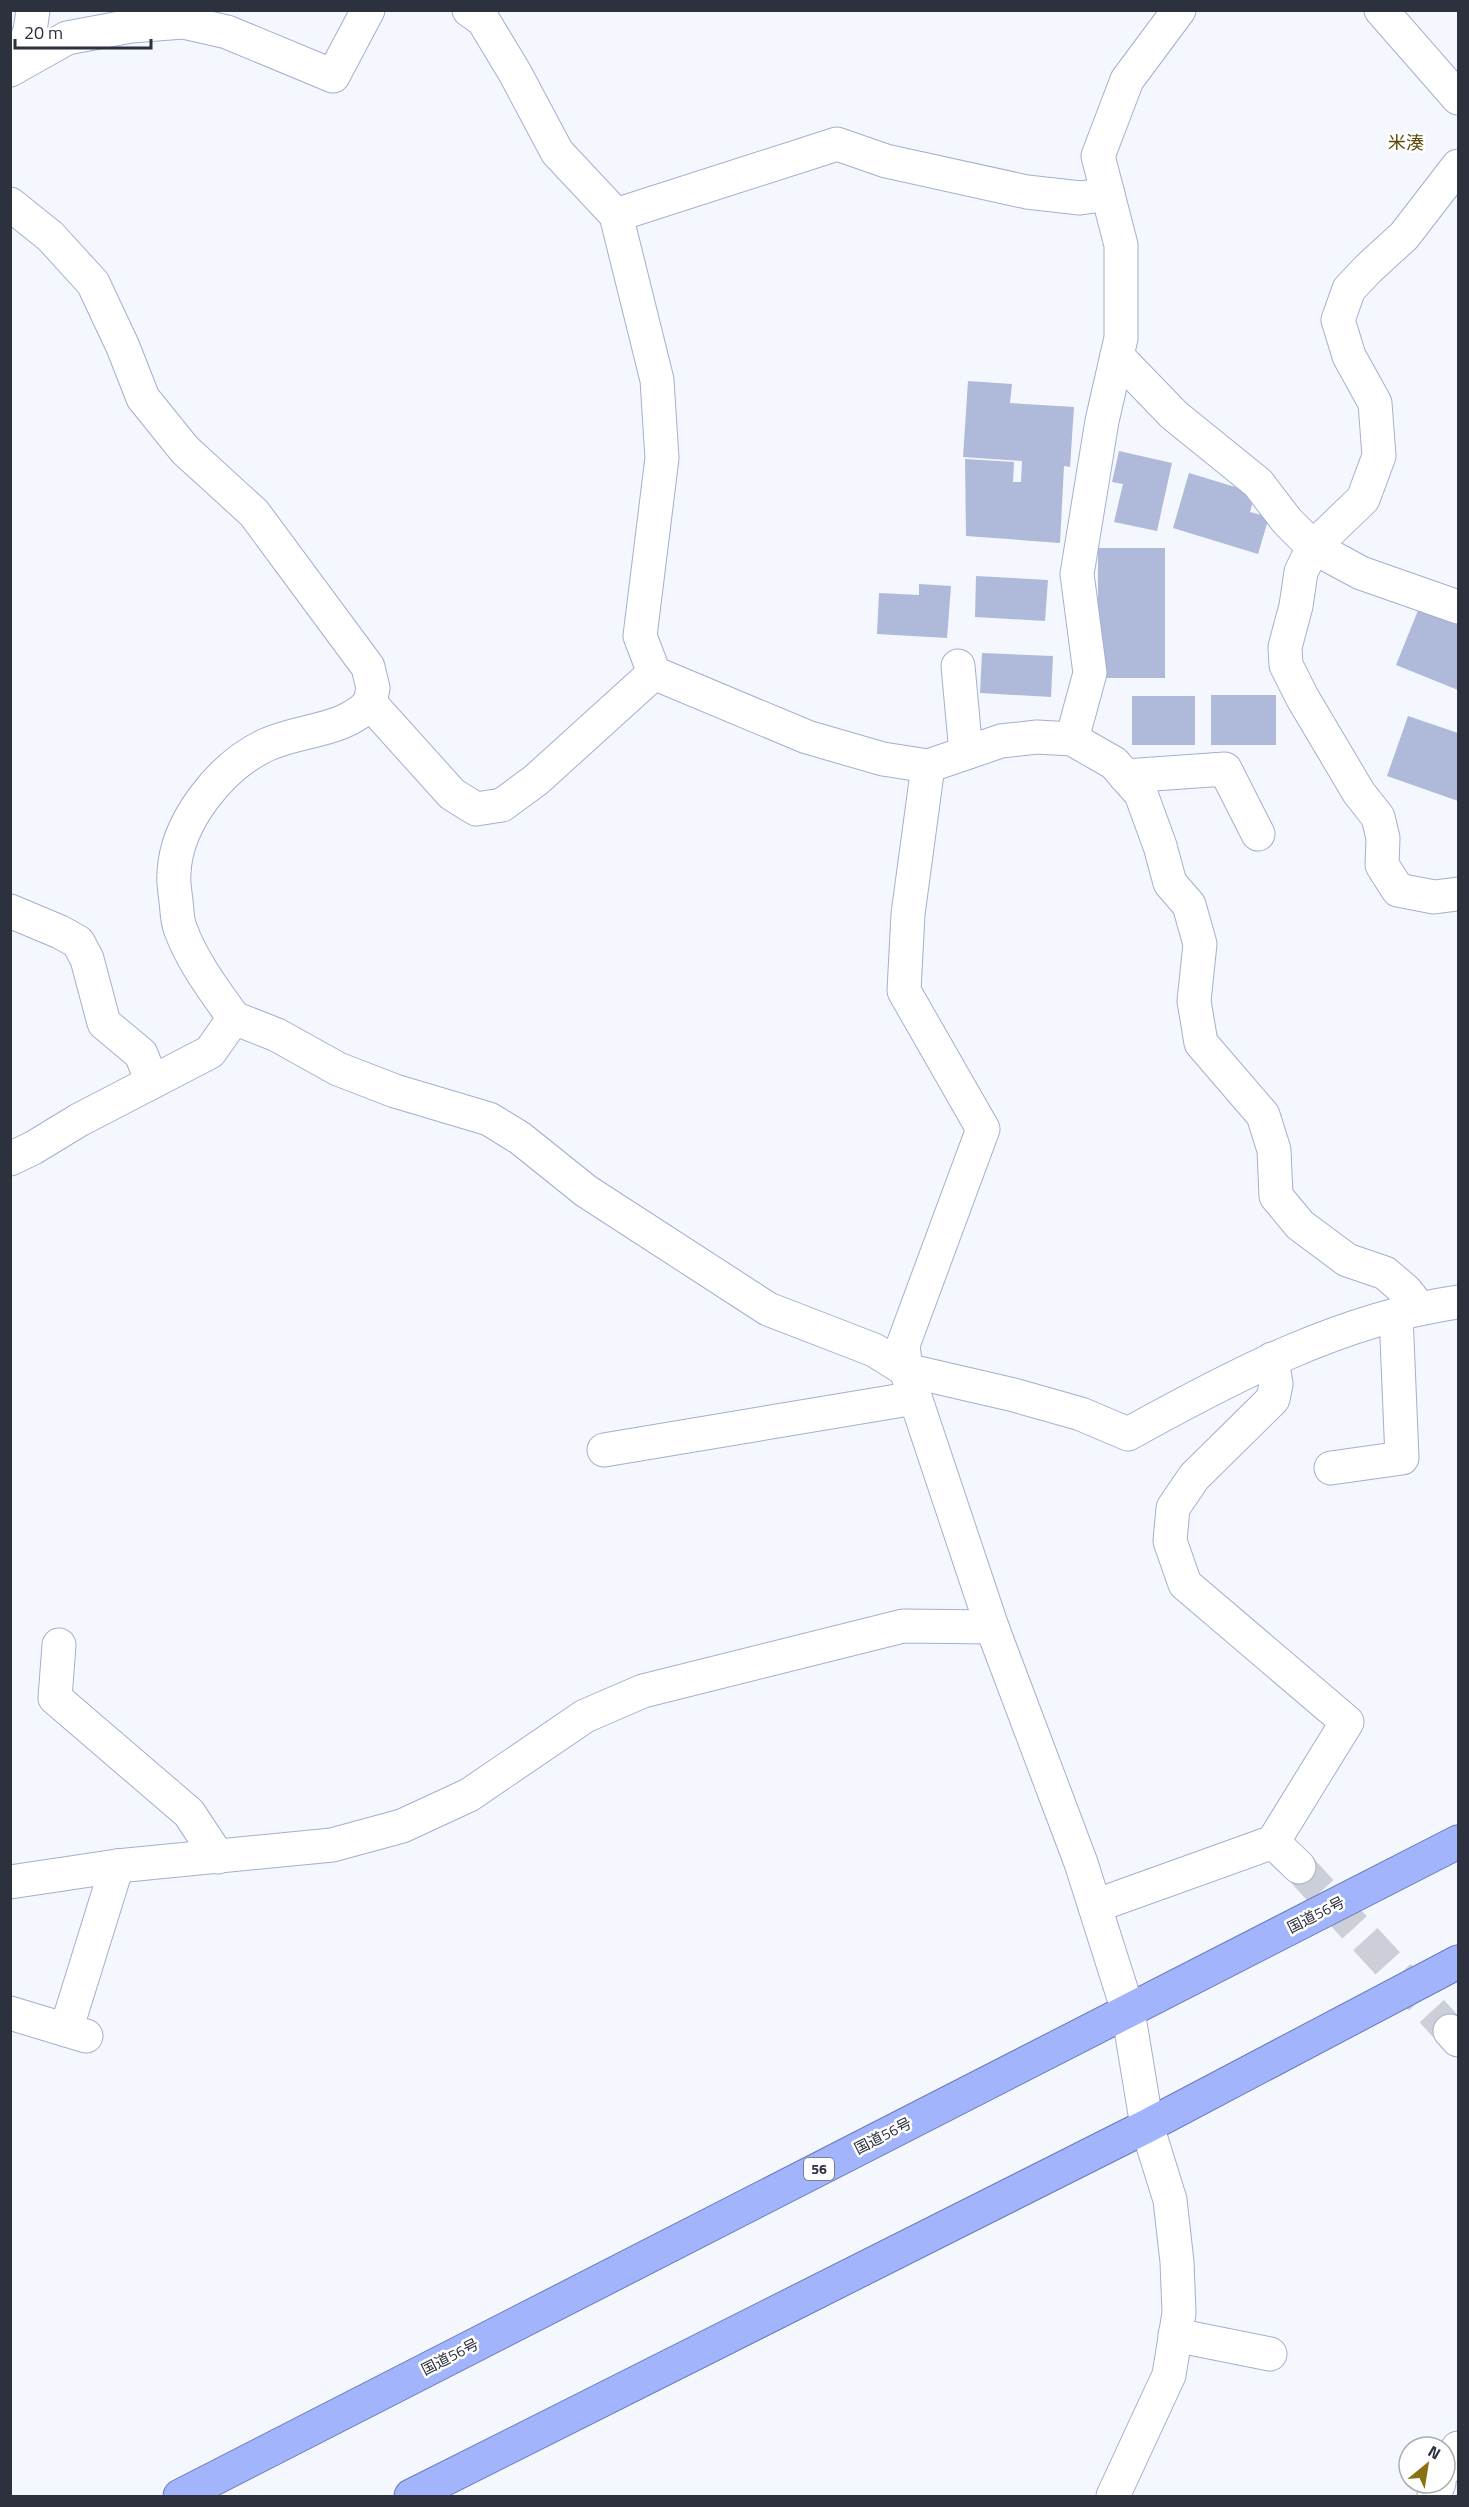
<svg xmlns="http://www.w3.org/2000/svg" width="1469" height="2507" viewBox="0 0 1469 2507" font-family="'Titillium Web','Noto Sans JP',sans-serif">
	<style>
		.building { fill: #afb9da }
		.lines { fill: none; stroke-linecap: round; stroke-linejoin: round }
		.minor-tunnel { stroke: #cccfd7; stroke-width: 33; stroke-dasharray: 33 16; stroke-linecap: butt }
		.minor-casing { stroke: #a5aecf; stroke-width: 35 }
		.trunk-casing { stroke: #697aba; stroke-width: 35 }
		.minor { stroke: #fff; stroke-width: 33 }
		.trunk { stroke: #a2b4fc; stroke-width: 33 }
		.labels { text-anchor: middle; stroke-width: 5; stroke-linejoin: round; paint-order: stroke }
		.shield { fill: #fff; stroke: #6c6f78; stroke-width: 1.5 }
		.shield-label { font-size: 14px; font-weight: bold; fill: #2d313e }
		.street-label { font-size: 15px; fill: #2d313e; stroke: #fff }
		.quarter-label { font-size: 18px; fill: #5b4909; stroke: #fff }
	</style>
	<rect width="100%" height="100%" fill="#f4f7fd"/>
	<g class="building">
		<path d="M968,381L1012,384L1010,403L1074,407L1070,467L1064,466L1060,543L966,536L965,459L1014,462L1013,482H1021L1022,461L963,457Z"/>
		<path d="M1119,451L1172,463L1157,531L1114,522L1123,484L1112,482Z"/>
		<path d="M1189,473L1255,493L1250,512L1269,517L1258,554L1173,528Z"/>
		<rect x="1098" y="548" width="67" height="130"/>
		<path d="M976,576L1048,580L1045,621L975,617Z"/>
		<path d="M919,584L951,586L947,638L877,634L879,593L919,595Z"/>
		<path d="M1419,608L1458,624V690L1396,665Z"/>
		<path d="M982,653L1053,656L1051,697L980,693Z"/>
		<rect x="1211" y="695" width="65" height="50"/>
		<rect x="1132" y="696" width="63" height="49"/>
		<path d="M1408,716L1458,733V801L1387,776Z"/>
	</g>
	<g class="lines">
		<path class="minor-tunnel" d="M1299,1867L1450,2031"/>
		<defs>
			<g id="minor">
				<path d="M469,10L483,20L515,73L557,152L616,215L657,380L662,458L640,636L654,673L807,737L883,759L928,766L908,914L904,991L983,1129L903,1345L906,1370L992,1627L1081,1863L1128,2011L1147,2126L1170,2200L1177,2262L1179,2313L1169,2375L1113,2496"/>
				<path d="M1381,10L1458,98"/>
				<path d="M15,66L30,31L33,10"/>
				<path d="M10,70L67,38L131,26L183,22L227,32L333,76L368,10"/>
				<path d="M1458,166L1404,236L1369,268L1349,289L1338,320L1349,356L1375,403L1379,456L1363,499L1313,547L1301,572L1296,606L1285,647L1286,665L1302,697L1359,793L1378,817L1383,838L1382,865L1398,890L1434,897L1458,894"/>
				<path d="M10,204L50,236L93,283L123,347L143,398L185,450L254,513L368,667L373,688L370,703L452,794L476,809L502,805L536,780L654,673"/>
				<path d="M616,215L837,144L886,161L1027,192L1080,198L1108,194"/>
				<path d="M1117,356L1174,415L1258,483L1287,521L1313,547L1361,573L1458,607"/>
				<path d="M958,666L966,753"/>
				<path d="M1072,739L1090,673L1077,574L1102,421L1121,338V245L1098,156L1127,80L1179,10"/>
				<path d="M928,766L1001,741L1037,737L1072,739L1114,763L1141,794L1160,846L1170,883L1189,905L1200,944L1194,1001L1201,1043L1263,1115L1274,1150L1276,1196L1300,1225L1347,1260L1385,1273L1406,1291L1419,1308"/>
				<path d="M1125,776L1225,769L1258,834"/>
				<path d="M10,911L60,932L78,942L87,959L104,1023L141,1054L152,1082"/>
				<path d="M234,1018C213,989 192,961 180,928C177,920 177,909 176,901C175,892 173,882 174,873C176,822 221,766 266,745C300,729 344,732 370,703"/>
				<path d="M10,1159L33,1148L79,1120L210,1052L234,1018L277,1035L338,1069L395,1091L489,1119L520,1138L586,1191L768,1309L874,1350L906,1370L1014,1395L1081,1414L1128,1434C1231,1377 1340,1319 1458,1302"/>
				<path d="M604,1450L915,1398"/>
				<path d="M1331,1468L1402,1458L1396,1315"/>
				<path d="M59,1645L55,1698L189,1813L218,1857"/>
				<path d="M1273,1842L1299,1867"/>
				<path d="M10,1882L117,1866L332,1845L402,1826L469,1795L585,1716L643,1691L903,1626L992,1627"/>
				<path d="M1095,1906L1273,1842L1347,1722L1185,1584L1170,1541L1173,1508L1194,1477L1273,1399L1276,1384L1272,1359"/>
				<path d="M10,2013L86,2036"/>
				<path d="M66,2030L117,1866"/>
				<path d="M1450,2031L1458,2040"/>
				<path d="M1175,2335L1270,2354"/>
				<path d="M1445,2469L1458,2448"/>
				<path d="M1434,2496L1439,2483"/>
			</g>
			<g id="trunk">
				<path d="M180,2496L1458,1842"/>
				<path d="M411,2496L1147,2126L1458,1962"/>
			</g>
		</defs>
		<use href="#minor" class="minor-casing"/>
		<use href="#trunk" class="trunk-casing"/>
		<use href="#minor" class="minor"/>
		<use href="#trunk" class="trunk"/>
	</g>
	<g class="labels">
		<rect class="shield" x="804" y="2158" width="30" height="22" rx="4.5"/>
		<g class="shield-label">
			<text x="819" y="2174">56</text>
		</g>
		<g class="street-label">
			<text transform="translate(1316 1915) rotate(-27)" y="5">国道56号</text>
			<text transform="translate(883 2136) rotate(-27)" y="5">国道56号</text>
			<text transform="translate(450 2357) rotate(-27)" y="5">国道56号</text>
		</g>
		<g class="quarter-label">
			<text x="1406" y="149">米湊</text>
		</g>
	</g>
	<rect width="1469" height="2507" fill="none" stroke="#2d313e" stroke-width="24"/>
	<g transform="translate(1427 2465) rotate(30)"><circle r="28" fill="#ffffff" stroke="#abadb2" stroke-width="1.5"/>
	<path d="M0-4.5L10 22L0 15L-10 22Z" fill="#8a7113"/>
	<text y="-9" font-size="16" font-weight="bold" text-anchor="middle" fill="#2d313e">N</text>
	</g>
	<path d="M15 39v9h136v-9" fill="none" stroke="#2d313e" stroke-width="3"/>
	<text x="24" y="39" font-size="18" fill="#2d313e" stroke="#ffffff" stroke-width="4.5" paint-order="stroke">20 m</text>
</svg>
